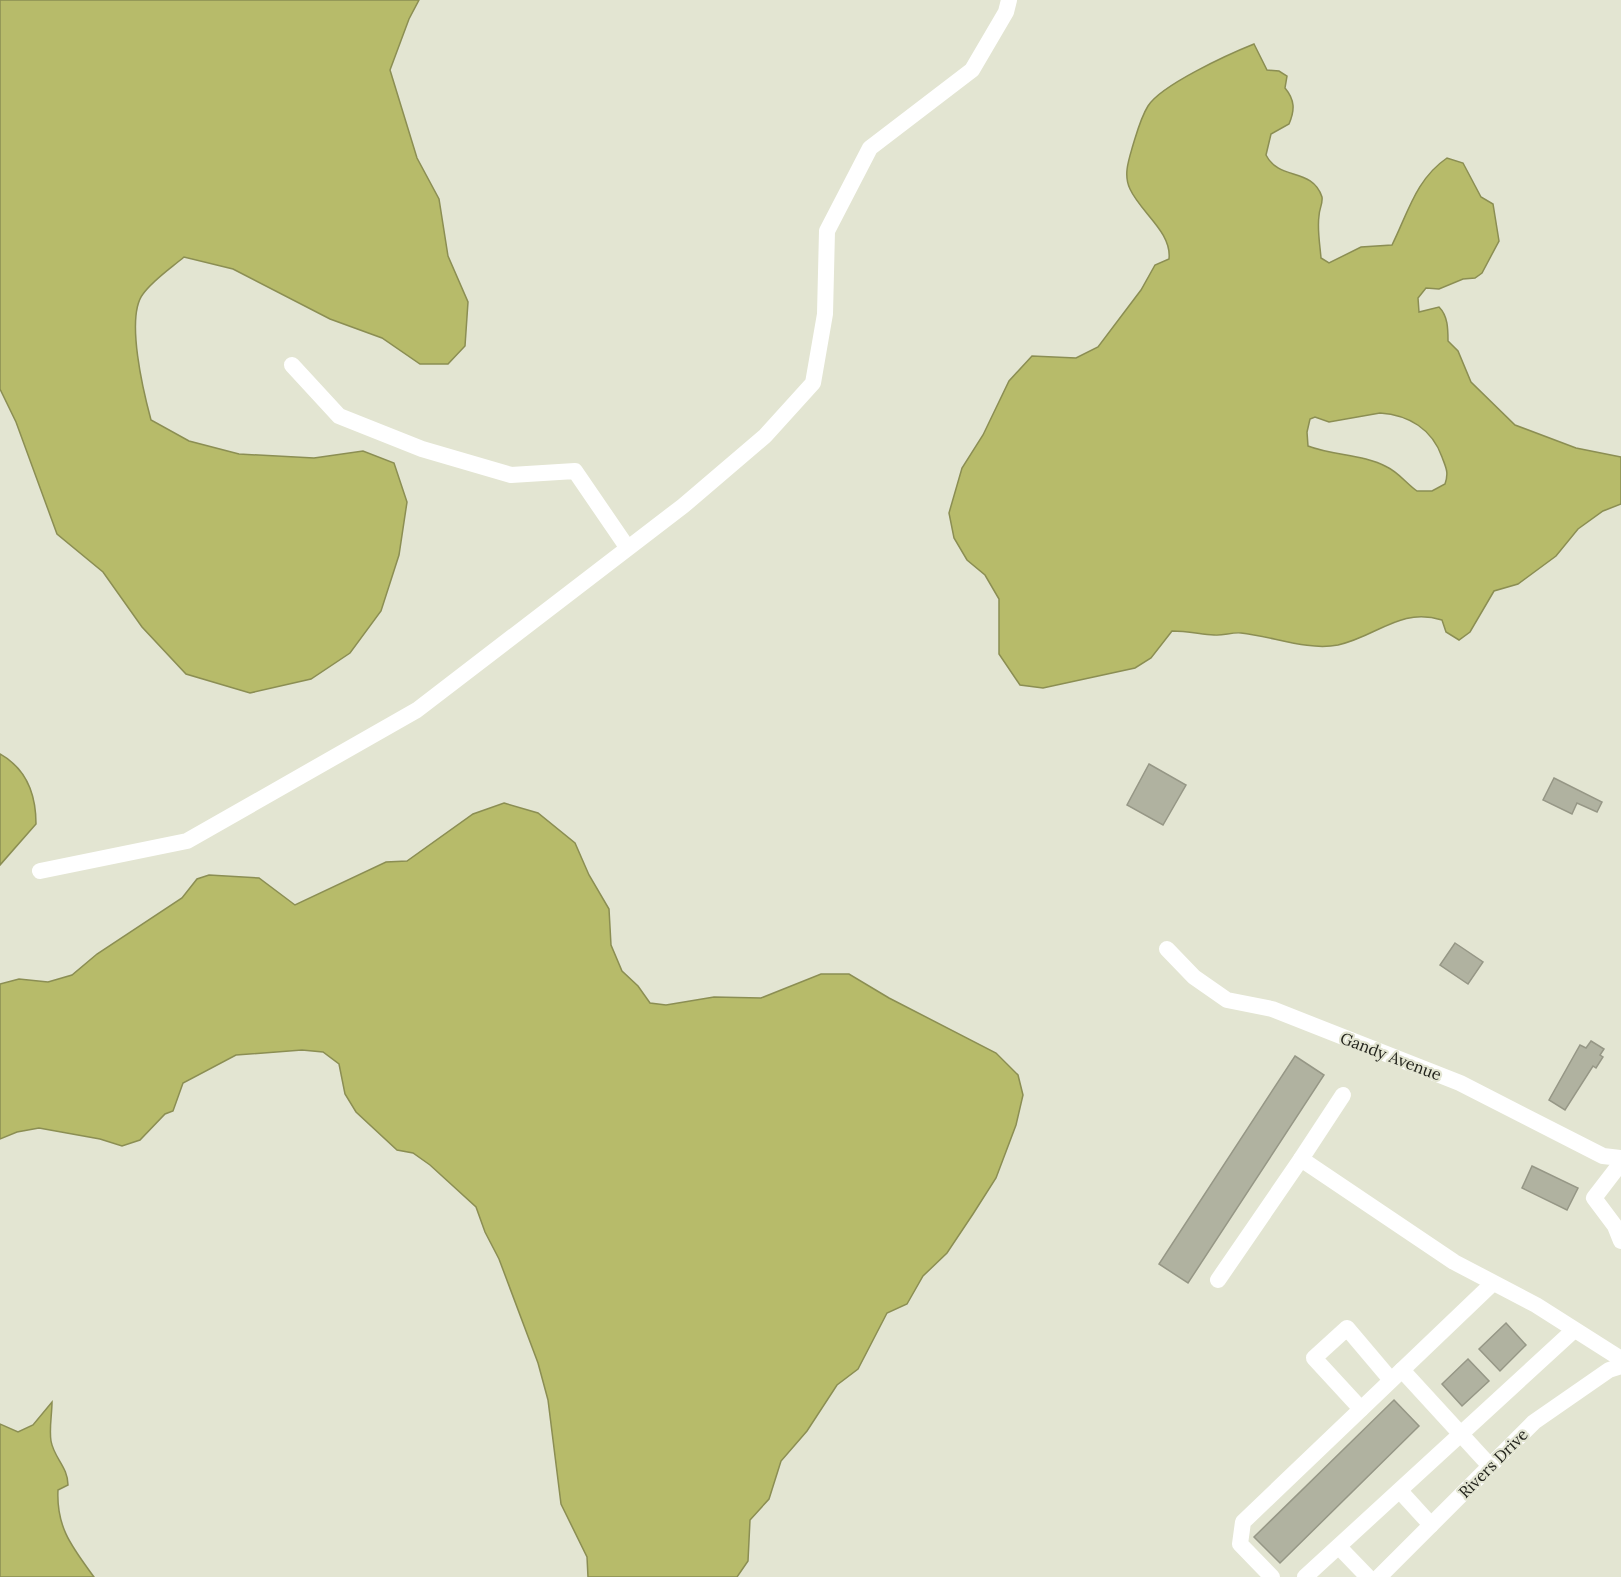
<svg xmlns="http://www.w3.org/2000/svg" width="1621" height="1577" viewBox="0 0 1621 1577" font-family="Lora,serif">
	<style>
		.water { fill: #b7bb6a; stroke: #8b8e53; stroke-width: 1.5; fill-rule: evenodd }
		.building { fill: #b0b2a0; stroke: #969786; stroke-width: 1.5 }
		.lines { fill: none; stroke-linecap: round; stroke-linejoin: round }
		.minor { stroke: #fff; stroke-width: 16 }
		.labels { text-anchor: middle; stroke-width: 4.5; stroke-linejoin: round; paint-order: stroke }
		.street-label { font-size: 16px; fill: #23241d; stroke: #e3e5d2 }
	</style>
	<rect width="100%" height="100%" fill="#e3e5d2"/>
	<g class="water">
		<path d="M0,0H419L409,19L390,70L417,158L439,199L448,256L468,302L465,346L448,364H420L382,338L330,319L233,269L184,257C171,268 153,280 143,294C125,317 144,394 151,420L189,441L239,454L314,458L363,451L394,463L407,502L399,555L381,611L350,653L311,679L250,693L186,674L142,627L103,572L57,534L16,422L0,389Z"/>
		<path d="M1254,44L1267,70L1279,71L1287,76L1285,88C1295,100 1295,110 1289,124L1271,134L1266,155C1279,181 1312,167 1322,197C1323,204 1319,209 1319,216C1317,229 1320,245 1321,258L1329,263L1361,247L1392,245C1408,213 1416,179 1447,158L1463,163L1481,197L1493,204L1499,241L1482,273L1475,278L1463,279L1439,289L1426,288L1418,298L1419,312L1439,307C1448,316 1448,329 1448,341L1458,351L1471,382L1515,425L1576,448L1621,457V504L1603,511L1578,529L1556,556L1518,584L1494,591L1470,632L1459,640L1446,632L1442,620C1400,607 1378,636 1338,645C1307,651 1272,636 1241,633C1232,632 1223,636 1214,635C1200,634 1187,631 1172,631L1151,658L1135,668L1043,688L1020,685L999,654V599L985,575L967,560L954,538L949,513L962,468L983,435L1009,381L1032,356L1076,358L1098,347L1141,290L1155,265L1169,259C1172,232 1141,213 1130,189C1123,175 1129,159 1133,145C1137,132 1141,117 1148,106C1161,85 1229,54 1254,44ZM1380,413C1409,415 1432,429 1442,457C1446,468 1449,472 1445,484L1432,491H1417C1407,484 1398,472 1387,467C1363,454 1334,456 1308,446L1307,432L1310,419L1315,417L1329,422Z"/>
		<path d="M0,754C27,769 36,794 36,824L0,865Z"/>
		<path d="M504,803L538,813L575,843L589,875L609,909L611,945L622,971L638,986L650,1003L666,1005L714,997L761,998L821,974H849L889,998L996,1053L1018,1075L1023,1095L1016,1125L996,1178L973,1214L947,1253L923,1276L907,1304L887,1313L858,1369L837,1385L807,1431L781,1461L769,1499L750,1520L748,1561L737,1577H588L587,1557L561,1504L548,1400L538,1363L499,1259L485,1232L476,1207L430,1165L413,1153L397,1150L356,1112L345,1094L339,1064L323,1052L302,1050L236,1055L183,1083L173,1111L165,1114L140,1140L122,1146L100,1139L39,1128L17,1132L0,1139V984L19,979L48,982L72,975L97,954L182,898L197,879L209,875L259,878L295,905L386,862L407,861L473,814Z"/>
		<path d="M52,1402C52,1414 49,1429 51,1441C54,1458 68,1467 68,1485L58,1490C56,1528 73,1548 94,1577H0V1424L18,1432L33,1425Z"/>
	</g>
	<g class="building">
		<path d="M1149,764L1186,785L1163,825L1127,805Z"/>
		<path d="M1554,778L1602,802L1597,812L1577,803L1572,814L1543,800Z"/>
		<path d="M1455,943L1483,962L1468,984L1440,965Z"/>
		<path d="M1591,1041L1604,1049L1600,1055L1603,1057L1596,1068L1593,1066L1565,1110L1549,1100L1580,1045L1586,1048Z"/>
		<path d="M1295,1056L1324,1075L1188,1283L1159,1264Z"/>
		<path d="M1532,1166L1578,1188L1567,1210L1522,1188Z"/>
		<path d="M1506,1323L1526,1345L1500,1371L1479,1349Z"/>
		<path d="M1468,1359L1489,1381L1462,1406L1442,1384Z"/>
		<path d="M1394,1400L1419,1426L1280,1563L1254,1537Z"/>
	</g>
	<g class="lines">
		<g class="minor">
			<path d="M292,365L339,416L422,449L511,475L575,471L627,547"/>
			<path d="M40,871L187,841L417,710L683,506L765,436L813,383L825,314L827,231L870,148L972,70L1006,12L1009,0"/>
			<path d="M1167,949L1194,977L1227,1000L1272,1009L1460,1083L1603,1156L1621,1158"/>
			<path d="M1301,1159L1343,1095"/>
			<path d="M1621,1163L1594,1198L1615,1226L1621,1241"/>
			<path d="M1218,1280L1301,1159L1454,1262L1536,1305L1621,1359"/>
			<path d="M1361,1409L1314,1358L1347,1328L1391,1380"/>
			<path d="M1490,1466L1402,1370L1493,1283"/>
			<path d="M1400,1491L1431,1525"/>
			<path d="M1339,1547L1368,1577"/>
			<path d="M1272,1577L1240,1544L1243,1522L1402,1370"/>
			<path d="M1305,1577L1574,1330"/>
			<path d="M1379,1577L1534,1422L1609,1370L1621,1366"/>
		</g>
	</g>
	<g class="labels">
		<g class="street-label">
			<text transform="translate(1391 1056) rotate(21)" y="6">Gandy Avenue</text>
			<text transform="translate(1493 1463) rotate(-45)" y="6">Rivers Drive</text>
		</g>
	</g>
</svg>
